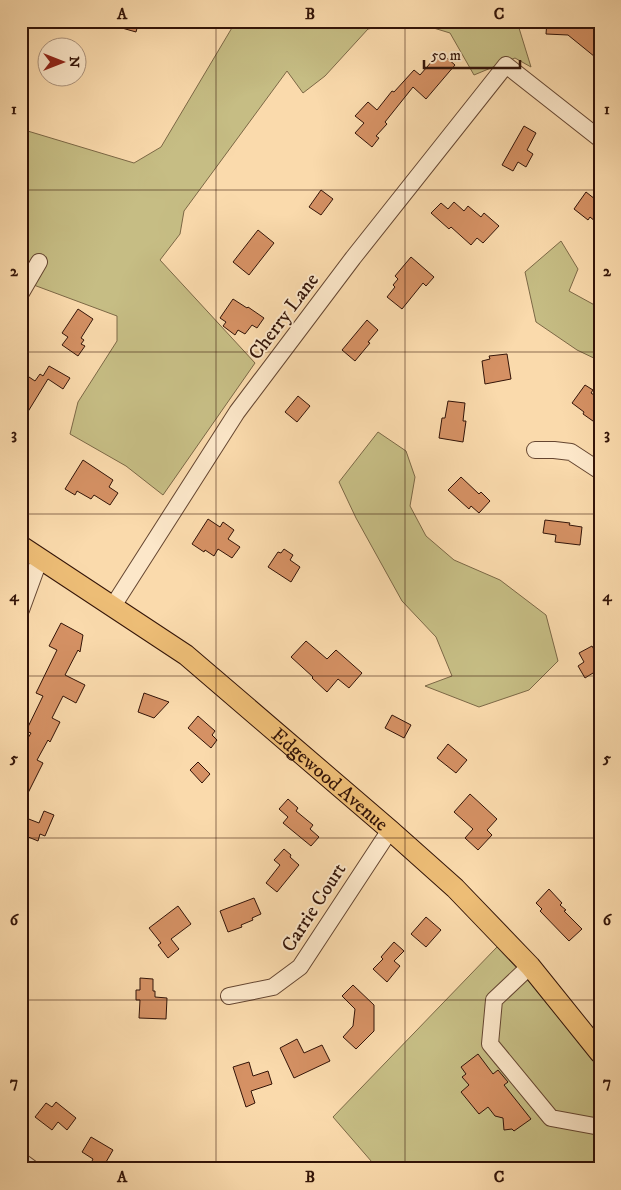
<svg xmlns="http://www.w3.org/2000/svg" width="621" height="1190" viewBox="0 0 621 1190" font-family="'IM FELL DW Pica',serif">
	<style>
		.green { fill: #c6bd84; stroke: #7c6846 }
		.building { fill: #d59164; stroke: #331408 }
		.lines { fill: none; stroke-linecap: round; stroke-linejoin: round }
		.minor-casing { stroke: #654631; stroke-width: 18 }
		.major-casing { stroke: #331408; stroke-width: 22 }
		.minor { stroke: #fce7c9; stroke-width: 16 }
		.major { stroke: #edbd76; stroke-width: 20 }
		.grid { fill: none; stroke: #331408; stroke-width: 1; stroke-opacity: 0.55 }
		.labels { text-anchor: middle; stroke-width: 4; stroke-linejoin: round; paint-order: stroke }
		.street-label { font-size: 20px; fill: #331408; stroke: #fce7c9 }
		.neatline { fill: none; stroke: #331408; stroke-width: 2 }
		.grid-label { font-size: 16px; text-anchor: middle; font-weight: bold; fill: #331408 }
	</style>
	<rect width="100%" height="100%" fill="#fadaac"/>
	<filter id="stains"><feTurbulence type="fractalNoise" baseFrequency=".004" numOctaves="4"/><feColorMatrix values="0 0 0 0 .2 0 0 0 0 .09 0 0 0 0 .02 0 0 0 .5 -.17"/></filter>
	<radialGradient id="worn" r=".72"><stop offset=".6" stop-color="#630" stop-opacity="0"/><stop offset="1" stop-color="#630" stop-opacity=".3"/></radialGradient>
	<g class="green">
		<path d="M236,21H514L519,28L531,67L515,58L474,75L450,33L427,26L399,23L368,29L325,76L303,93L287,71L184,211L180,234L160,260L255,363L163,495L126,466L70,434L78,402L117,341V316L31,284L21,277V129L134,163L161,147Z"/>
		<path d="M561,241L578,269L569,291L600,308V361L577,350L536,322L525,272Z"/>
		<path d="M378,432L406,451L415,477L410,506L426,536L454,560L500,580L546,615L558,661L529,690L479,707L425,686L452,676L436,637L402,601L356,518L339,482Z"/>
		<path d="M497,947L555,1009L600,1069V1169H378L333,1117Z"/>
	</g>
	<g class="building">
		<path d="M108,21H139L136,32L108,24Z"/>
		<path d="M547,21H600V61L568,35L546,34Z"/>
		<path d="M440,52L455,65L426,99L413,87L385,122L387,124L376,136L379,138L372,147L355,133L364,123L355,116L368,102L377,110L392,91L394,92L414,70L420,75Z"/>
		<path d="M524,126L536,133L527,150L533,154L526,167L518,162L513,171L502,165Z"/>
		<path d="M321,190L333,199L321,215L309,207Z"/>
		<path d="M586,192L600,203V217L596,222L590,217L588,220L574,209Z"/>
		<path d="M454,202L464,211L468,206L481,217L484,213L499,226L483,243L477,238L471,245L451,227L449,229L431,213L441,203L448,209Z"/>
		<path d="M258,230L274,243L249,275L233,262Z"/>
		<path d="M411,257L434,277L426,286L423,283L402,309L387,297L395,287L393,285L398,279L395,276Z"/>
		<path d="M233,299L247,308L248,307L264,318L257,328L252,325L245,334L238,330L235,335L223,326L226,322L220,318Z"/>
		<path d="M78,309L93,319L81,338L84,340L81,344L85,346L78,356L62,345L68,337L62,333Z"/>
		<path d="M367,320L378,330L368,342L370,343L355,361L342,350Z"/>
		<path d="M507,354L511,379L485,384L482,361L490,359L489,356Z"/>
		<path d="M49,366L70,378L63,389L48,379L21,423V389L29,377L35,381L40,374L43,376Z"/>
		<path d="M585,385L593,390L591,393L600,399V426L583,414L584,412L572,403Z"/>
		<path d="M298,396L310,406L297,422L285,412Z"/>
		<path d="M448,401L465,403L463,421H466L463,442L439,438L442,418H445Z"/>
		<path d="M83,460L113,480L109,487L118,493L110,505L94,495L91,499L77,491L75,495L65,489Z"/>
		<path d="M461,477L479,494L481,492L490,501L479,513L471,506L469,509L448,490Z"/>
		<path d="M208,519L220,527L223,522L234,530L228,539L240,547L232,558L218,549L214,556L205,550L204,552L192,544Z"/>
		<path d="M545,520L570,523L569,525L582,527L580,545L555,542L556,535L543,533Z"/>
		<path d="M284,549L293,555L290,560L300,567L291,582L268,567L278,552L281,553Z"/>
		<path d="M61,623L83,635L80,652L78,650L65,675L85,685L76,703L63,696L52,718L60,722L50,742L48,740L37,760L43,763L28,793L21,790V750L31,733L26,731L43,696L36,693L57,650L49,646Z"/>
		<path d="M306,641L327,659L336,650L362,673L349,688L338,679L327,692L312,678L313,677L291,657Z"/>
		<path d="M592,646L600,660V685L593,673L585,678L578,666L584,662L579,653Z"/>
		<path d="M144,693L169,702L154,718L138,712Z"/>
		<path d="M392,715L411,725L404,738L385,728Z"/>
		<path d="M198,716L215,731L212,735L217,740L211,748L188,728Z"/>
		<path d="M448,744L467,760L456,773L437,758Z"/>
		<path d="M198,762L210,774L202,783L190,770Z"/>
		<path d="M470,794L497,819L487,830L492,835L478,850L465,838L473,829L454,812Z"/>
		<path d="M288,799L298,808L296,811L313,825L310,829L319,837L311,846L283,823L288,817L279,809Z"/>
		<path d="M44,811L54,815L45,836L40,834L38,841L21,834V816L39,823Z"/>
		<path d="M284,849L291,855L290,857L299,865L277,892L266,883L280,865L274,860Z"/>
		<path d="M549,889L562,903L560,905L566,910L564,911L582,929L569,941L540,911L542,909L536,903Z"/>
		<path d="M254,898L261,914L252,918L253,920L241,925L242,927L228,932L220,911Z"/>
		<path d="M178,906L191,924L171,939L179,949L168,958L158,945L161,943L149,928Z"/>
		<path d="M426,917L441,930L426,947L411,934Z"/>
		<path d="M394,942L404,951L394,961L400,966L387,982L373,969L383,959L381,957Z"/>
		<path d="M140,978L153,979V991H155V997L167,998L166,1019L139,1018L140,1000H136V990H140Z"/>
		<path d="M353,985L374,1005V1031L356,1049L343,1037L353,1026L355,1009L342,996Z"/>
		<path d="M297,1039L304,1053L322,1045L330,1061L294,1078L280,1048Z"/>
		<path d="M478,1054L493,1074L498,1070L508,1082L504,1085L531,1119L514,1131L512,1129L504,1130L503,1118L495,1116L488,1107L479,1114L461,1092L469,1085L462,1077L466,1074L461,1067Z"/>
		<path d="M249,1062L253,1076L268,1071L272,1084L251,1091L255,1103L246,1107L233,1067Z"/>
		<path d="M56,1102L76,1118L67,1130L58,1122L52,1130L35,1117L46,1103L52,1107Z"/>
		<path d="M91,1137L113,1150L102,1169L91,1163L93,1159L82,1152Z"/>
	</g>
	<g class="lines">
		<defs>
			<g id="minor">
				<path d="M21,293L39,262"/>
				<path d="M535,450H554L571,452L600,471"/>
				<path d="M113,606L237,412L353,258L506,65L600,139"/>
				<path d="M21,610L40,558"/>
				<path d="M530,966L494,1000L490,1044L551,1118L600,1127"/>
				<path d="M229,996L273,987L300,967L390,830"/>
				<path d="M21,1161L32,1169"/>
			</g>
			<g id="major">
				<path id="s1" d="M21,546L186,655L390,830L455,888L530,966L600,1053"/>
			</g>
		</defs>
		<use href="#minor" class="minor-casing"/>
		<use href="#major" class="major-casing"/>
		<use href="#minor" class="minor"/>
		<use href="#major" class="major"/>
	</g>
	<path class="grid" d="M216,21V1169M405,21V1169M21,190H600M21,352H600M21,514H600M21,676H600M21,838H600M21,1000H600"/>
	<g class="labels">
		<g class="street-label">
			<text transform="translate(283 316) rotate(-53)" y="7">Cherry Lane</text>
			<text dy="7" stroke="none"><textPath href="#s1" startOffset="388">Edgewood Avenue</textPath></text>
			<text transform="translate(313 907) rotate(-57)" y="7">Carrie Court</text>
		</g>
	</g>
	<rect width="621" height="1190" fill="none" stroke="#fadaac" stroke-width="55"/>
	<g transform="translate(62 62) rotate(90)"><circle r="24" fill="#fce7c9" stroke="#ac937c"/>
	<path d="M0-4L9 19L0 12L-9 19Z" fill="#8f2418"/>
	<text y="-8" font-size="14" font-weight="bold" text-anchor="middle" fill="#331408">N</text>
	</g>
	<path d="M424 60v8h96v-8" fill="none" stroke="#331408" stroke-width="2.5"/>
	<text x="431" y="60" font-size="15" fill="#331408" stroke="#fce7c9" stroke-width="4" paint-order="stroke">50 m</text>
	<rect x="28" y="28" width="566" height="1134" class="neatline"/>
	<g class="grid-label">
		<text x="122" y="19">A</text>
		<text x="310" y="19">B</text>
		<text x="499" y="19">C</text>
		<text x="14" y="114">1</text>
		<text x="607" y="114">1</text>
		<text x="14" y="276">2</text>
		<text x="607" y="276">2</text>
		<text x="14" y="439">3</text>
		<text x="607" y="439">3</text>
		<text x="14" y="601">4</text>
		<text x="607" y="601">4</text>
		<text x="14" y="763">5</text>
		<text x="607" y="763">5</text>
		<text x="14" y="925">6</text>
		<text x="607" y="925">6</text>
		<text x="14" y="1087">7</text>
		<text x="607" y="1087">7</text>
		<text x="122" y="1182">A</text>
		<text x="310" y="1182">B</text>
		<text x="499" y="1182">C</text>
	</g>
	<rect width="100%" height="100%" filter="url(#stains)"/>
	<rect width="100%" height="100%" fill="url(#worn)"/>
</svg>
